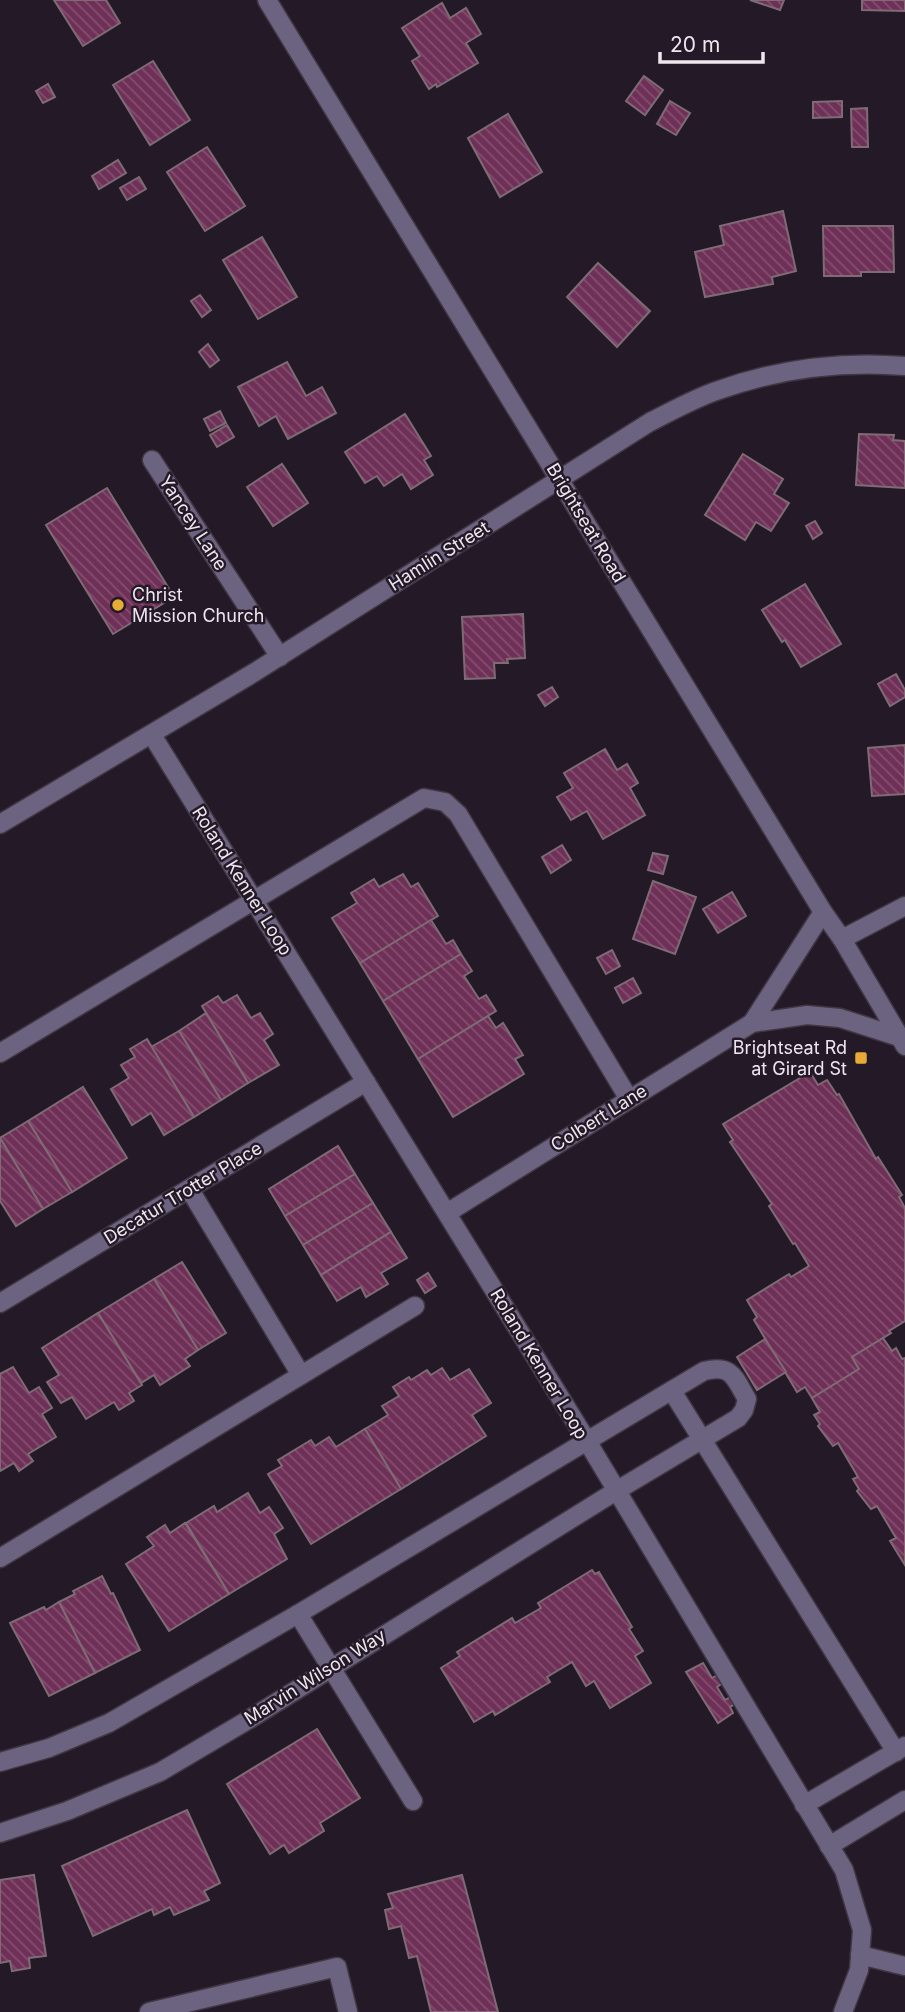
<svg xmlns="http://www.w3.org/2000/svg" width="905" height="2012" viewBox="0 0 905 2012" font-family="Inter,sans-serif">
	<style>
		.building { fill: url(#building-back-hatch); stroke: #7e6b75; stroke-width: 2 }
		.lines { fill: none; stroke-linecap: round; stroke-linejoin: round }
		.minor-casing { stroke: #403743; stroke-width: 21 }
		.minor { stroke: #6b6380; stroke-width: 18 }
		.poi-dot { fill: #e8ab37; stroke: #241a27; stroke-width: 2.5 }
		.labels { text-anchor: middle; stroke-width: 5; stroke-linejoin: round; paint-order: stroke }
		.street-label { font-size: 18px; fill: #eee6ef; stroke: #241a27 }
		.poi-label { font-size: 18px; fill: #eee6ef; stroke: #241a27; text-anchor: start }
	</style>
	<defs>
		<pattern id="building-back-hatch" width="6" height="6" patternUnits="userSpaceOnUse" patternTransform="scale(1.75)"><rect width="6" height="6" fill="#6f3058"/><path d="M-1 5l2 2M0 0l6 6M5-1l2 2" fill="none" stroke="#844e70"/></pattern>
	</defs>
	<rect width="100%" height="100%" fill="#241a27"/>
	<g class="building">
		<path d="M54,0H106L120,23L83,46Z"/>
		<path d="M750,0H784L780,10Z"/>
		<path d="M862,0H905V11L862,10Z"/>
		<path d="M442,3L450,18L466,8L481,34L466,43L478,63L437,87L436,84L429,89L412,61L420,56L402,28Z"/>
		<path d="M153,61L190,120L150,145L113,85Z"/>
		<path d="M644,76L663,90L645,115L626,101Z"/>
		<path d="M48,84L55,97L43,103L36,91Z"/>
		<path d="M670,101L690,113L676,135L657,124Z"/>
		<path d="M842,101V117L813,118V102Z"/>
		<path d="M867,108L868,147H852L851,109Z"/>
		<path d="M508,114L542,172L500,197L468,138Z"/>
		<path d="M207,147L245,206L205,231L167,172Z"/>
		<path d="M118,160L126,173L99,189L92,176Z"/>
		<path d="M139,177L146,189L127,200L120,188Z"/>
		<path d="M783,211L796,271L772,277L773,284L705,297L695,252L724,245L720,226Z"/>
		<path d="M823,226H893L894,272H861V276H824Z"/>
		<path d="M262,237L297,297L258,319L223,260Z"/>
		<path d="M598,263L650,311L617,347L567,297Z"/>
		<path d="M200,295L211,310L202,317L191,301Z"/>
		<path d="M208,344L219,360L210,367L199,352Z"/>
		<path d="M287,362L306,396L322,387L336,413L288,439L276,416L259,426L238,387Z"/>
		<path d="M220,411L226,423L210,431L204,419Z"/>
		<path d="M405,414L431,456L424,460L433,475L411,489L402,474L384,486L377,476L365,483L345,452Z"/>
		<path d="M227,425L234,437L217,447L210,435Z"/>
		<path d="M859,434L894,435L893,440L905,441V488L856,485Z"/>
		<path d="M743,454L783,479L774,494L789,503L771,531L756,522L745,540L705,515Z"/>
		<path d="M282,464L308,503L273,526L247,487Z"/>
		<path d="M107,488L174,597L113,634L46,525Z"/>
		<path d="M815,521L822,533L813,539L806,526Z"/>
		<path d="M805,584L841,644L801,667L785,640L782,642L762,610Z"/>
		<path d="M523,614L525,658L507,659L508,663H494L495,678L465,679L462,617Z"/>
		<path d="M896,674L905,690V697L890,706L878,684Z"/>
		<path d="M552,687L558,697L545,706L538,695Z"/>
		<path d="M905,745V794L872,796L868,748Z"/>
		<path d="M605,749L617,770L627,764L638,783L630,788L645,815L603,839L587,811L571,820L557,797L573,788L564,773Z"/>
		<path d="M562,845L571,860L551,873L542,857Z"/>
		<path d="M653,853L668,856L663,874L648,870Z"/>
		<path d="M403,874L411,887L418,883L438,916L360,963L332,918L357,903L351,893L374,879L379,887Z"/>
		<path d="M653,881L696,897L675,954L633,939Z"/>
		<path d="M732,892L746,916L718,933L703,909Z"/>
		<path d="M431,920L446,944L453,940L461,954L383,1001L360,963Z"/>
		<path d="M612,950L620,966L606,974L597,958Z"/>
		<path d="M461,954L472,971L464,976L479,999L486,995L496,1011L418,1059L383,1001Z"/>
		<path d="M633,978L641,993L623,1003L615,988Z"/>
		<path d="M237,995L251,1018L260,1013L273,1034L264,1040L279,1065L248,1083L202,1006L218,996L223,1003Z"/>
		<path d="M206,1013L248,1083L221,1100L179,1031Z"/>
		<path d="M488,1016L496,1028L503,1023L523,1055L515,1059L524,1074L453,1117L418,1059Z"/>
		<path d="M179,1031L221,1100L194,1117L151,1047Z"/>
		<path d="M147,1039L194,1117L164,1135L151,1113L132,1125L111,1089L129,1078L121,1065L135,1057L130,1049Z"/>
		<path d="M810,1072L818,1085L827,1080L837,1095L839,1094L876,1159L878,1157L902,1195L899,1197L905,1208V1321L889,1331L891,1333L852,1357L859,1369L812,1398L805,1387L797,1392L754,1320L757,1317L747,1300L789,1274L791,1277L809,1266L795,1243L793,1244L769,1206L772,1204L730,1142L733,1140L723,1124Z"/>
		<path d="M83,1087L127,1158L72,1192L28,1121Z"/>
		<path d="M28,1121L72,1192L43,1209L0,1138Z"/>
		<path d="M0,1138L43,1209L16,1226L0,1201Z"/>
		<path d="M338,1146L355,1174L285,1216L269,1189Z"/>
		<path d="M355,1174L373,1203L303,1245L285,1216Z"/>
		<path d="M373,1203L391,1232L321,1275L303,1245Z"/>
		<path d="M391,1232L407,1258L381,1273L388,1284L366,1297L361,1287L337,1301L321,1275Z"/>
		<path d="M182,1262L226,1333L198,1350L154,1279Z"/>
		<path d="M428,1273L436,1286L425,1293L417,1280Z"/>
		<path d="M154,1279L198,1350L185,1359L190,1366L160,1385L154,1375L141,1383L98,1313Z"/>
		<path d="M98,1313L142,1385L129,1393L134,1401L119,1410L114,1402L86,1419L72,1397L61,1403L47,1382L59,1375L42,1348Z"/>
		<path d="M883,1338L892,1351L896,1348L902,1359L905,1358V1565L890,1541L896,1538L877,1506L871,1509L857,1491L859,1489L853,1479L858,1477L838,1443L833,1446L818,1426L820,1424L814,1415L820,1412L812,1398L859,1369L852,1357Z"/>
		<path d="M765,1339L786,1372L757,1390L737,1357Z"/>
		<path d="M13,1367L29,1393L39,1387L52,1408L42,1414L56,1437L28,1454L33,1461L19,1471L14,1463L0,1471V1374Z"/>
		<path d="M442,1368L450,1380L469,1369L491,1403L472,1415L486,1436L401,1489L365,1429L388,1415L382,1406L399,1396L393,1387L409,1377L411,1380L427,1370L431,1375Z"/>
		<path d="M365,1429L401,1489L311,1544L268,1474L282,1466L278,1460L311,1440L315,1446L329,1437L336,1447Z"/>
		<path d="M248,1493L260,1513L269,1507L283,1528L274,1534L287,1559L229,1594L186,1523L214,1506L217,1512Z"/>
		<path d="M185,1523L229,1594L169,1631L126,1564L154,1546L147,1537L165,1525L170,1533Z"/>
		<path d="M592,1570L595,1574L599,1572L632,1627L629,1629L643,1651L635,1656L651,1683L610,1708L594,1681L586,1686L572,1662L547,1677L550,1682L495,1715L493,1711L474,1722L441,1668L460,1656L457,1652L512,1618L515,1623L541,1608L538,1603Z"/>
		<path d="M102,1576L111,1594L113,1593L140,1650L95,1673L59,1602L75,1594L73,1591Z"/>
		<path d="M59,1602L95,1673L49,1696L10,1623L44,1607L46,1610Z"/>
		<path d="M703,1663L712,1678L721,1673L726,1681L717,1687L725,1700L734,1695L739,1702L730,1707L733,1713L718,1723L686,1672Z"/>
		<path d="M317,1729L360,1798L320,1823L324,1831L289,1853L284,1845L270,1854L227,1784Z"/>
		<path d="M187,1810L220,1883L204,1891L209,1900L174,1915L170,1907L154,1915L152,1909L93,1936L62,1866Z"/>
		<path d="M34,1875L46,1956L29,1958L30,1968L12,1971L10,1961L0,1963V1880Z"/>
		<path d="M462,1875L479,1939L498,2012H431L417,1956L409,1958L401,1926L389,1929L385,1910L393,1908L388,1894Z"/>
	</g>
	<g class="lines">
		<defs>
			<g id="minor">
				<path d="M267,0L823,912L842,939L905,1046"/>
				<path d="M152,460L280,657"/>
				<path d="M152,735L587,1441L844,1870L862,1930L859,1970L843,2012"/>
				<path d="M0,824L255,672L650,422C672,411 695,398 719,390C778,369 843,361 905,366"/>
				<path d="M842,939L905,906"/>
				<path d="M752,1023L823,912"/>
				<path d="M0,1053L424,798L445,802L458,814L629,1099"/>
				<path d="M190,1190L301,1375"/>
				<path d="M447,1213L752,1023L807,1015L840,1018L899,1037"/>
				<path d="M0,1303L366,1082"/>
				<path d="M672,1391L896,1752"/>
				<path d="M0,1558L415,1306"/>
				<path d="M298,1614L413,1801"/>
				<path d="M0,1762L49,1748L109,1723L298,1614L704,1371C732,1364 734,1377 747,1399L744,1410L738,1418L616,1491L248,1720L160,1772L67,1811L0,1833"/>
				<path d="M804,1805L905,1746"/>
				<path d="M829,1846L905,1800"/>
				<path d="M860,1955L905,1966"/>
				<path d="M149,2012L337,1967L348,2012"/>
			</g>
		</defs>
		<use href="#minor" class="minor-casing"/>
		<use href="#minor" class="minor"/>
	</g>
	<g class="poi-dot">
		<circle cx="118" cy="605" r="7"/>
		<rect x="854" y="1051" width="14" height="14" rx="3.5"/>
	</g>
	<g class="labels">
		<g class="street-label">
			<text transform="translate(193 523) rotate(57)" y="6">Yancey Lane</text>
			<text transform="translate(586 523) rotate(59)" y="6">Brightseat Road</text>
			<text transform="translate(439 556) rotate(-32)" y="6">Hamlin Street</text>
			<text transform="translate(242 881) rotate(58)" y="6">Roland Kenner Loop</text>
			<text transform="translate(599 1118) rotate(-32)" y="6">Colbert Lane</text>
			<text transform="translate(183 1193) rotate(-31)" y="6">Decatur Trotter Place</text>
			<text transform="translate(539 1364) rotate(59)" y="6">Roland Kenner Loop</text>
			<text transform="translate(315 1677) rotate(-32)" y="6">Marvin Wilson Way</text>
		</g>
		<g class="poi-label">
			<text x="132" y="601">Christ<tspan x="132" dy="21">Mission Church</tspan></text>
			<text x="847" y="1054" text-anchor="end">Brightseat Rd<tspan x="847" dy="21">at Girard St</tspan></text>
		</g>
	</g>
	<path d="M660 52v10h103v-10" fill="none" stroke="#eee6ef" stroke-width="3.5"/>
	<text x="670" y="52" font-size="21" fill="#eee6ef" stroke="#241a27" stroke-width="5" paint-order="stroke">20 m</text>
</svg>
